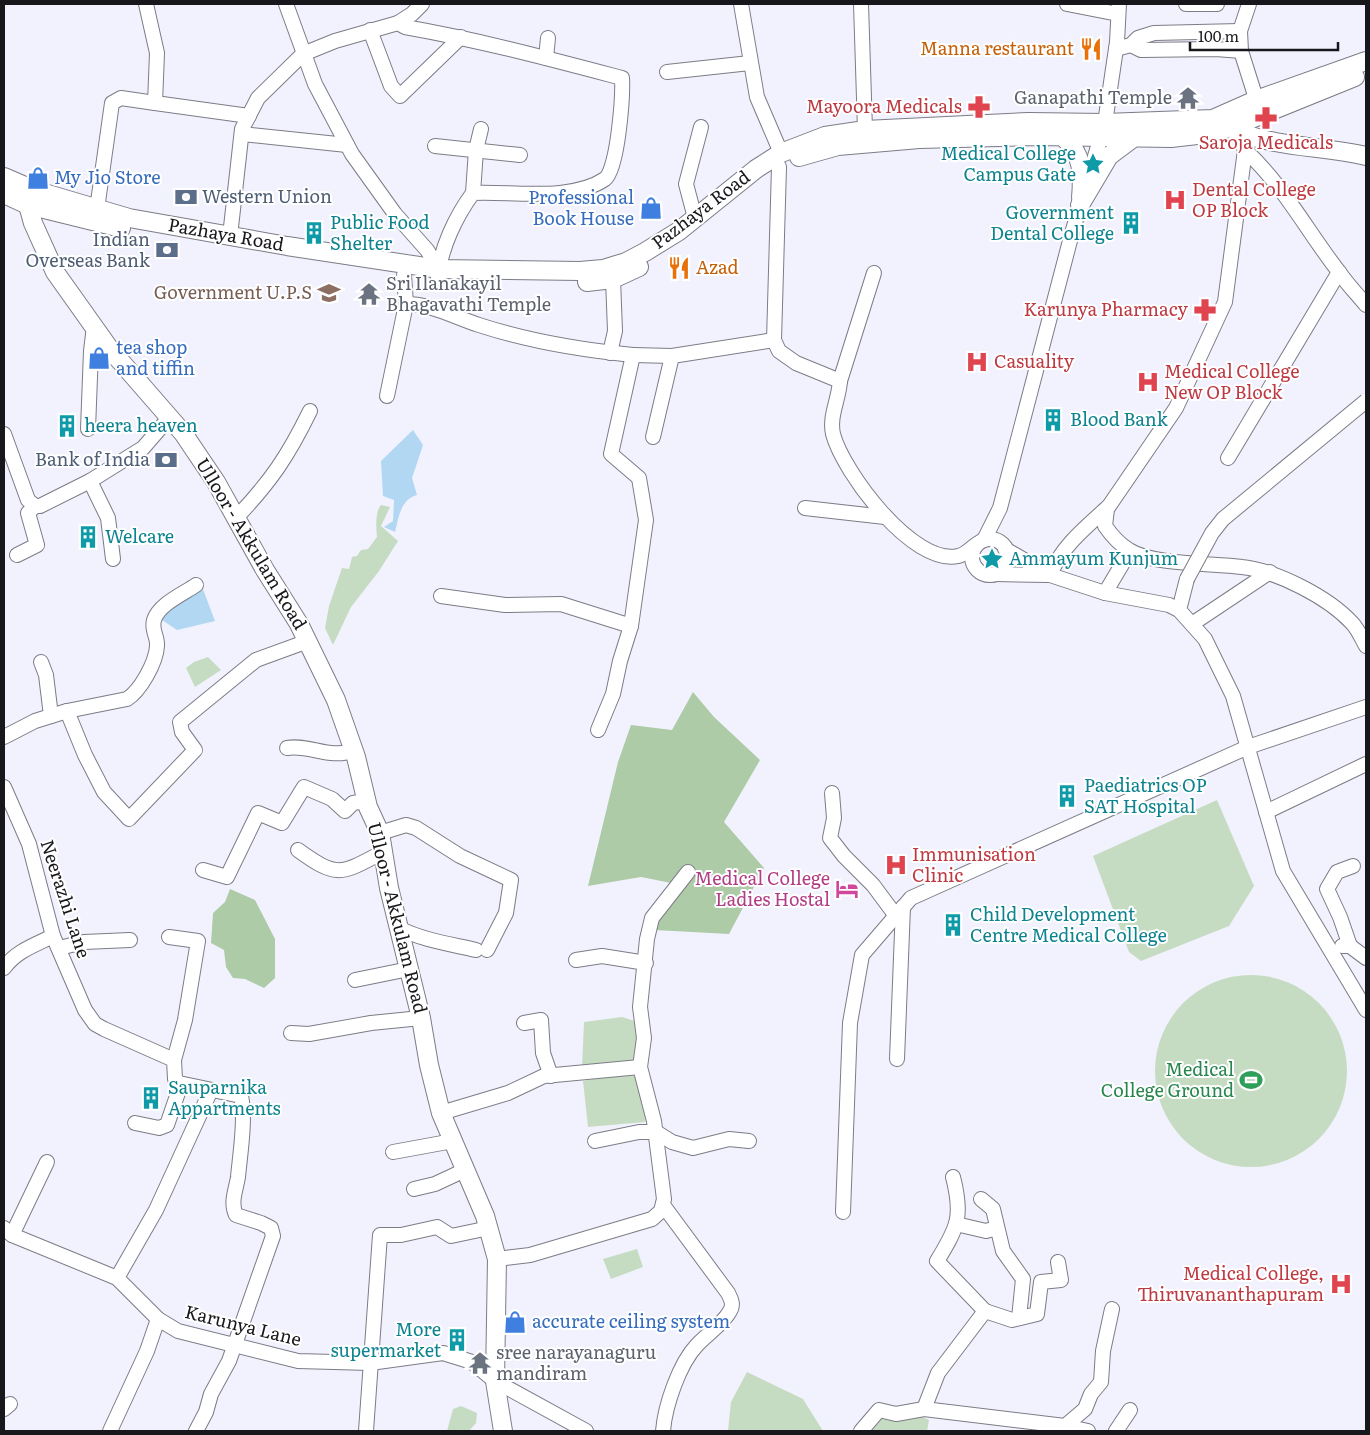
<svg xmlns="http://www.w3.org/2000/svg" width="1370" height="1435" viewBox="0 0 1370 1435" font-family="Literata,serif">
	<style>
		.green { fill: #c6dcc2 }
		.forest { fill: #aecba8 }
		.water { fill: #b1d7f3 }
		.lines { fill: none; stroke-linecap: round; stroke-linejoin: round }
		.minor-casing { stroke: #7c7c86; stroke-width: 16 }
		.major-casing { stroke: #7c7c86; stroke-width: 20 }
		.minor { stroke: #fff; stroke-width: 14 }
		.major { stroke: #fff; stroke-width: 18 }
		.minor-bridge-casing { stroke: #7c7c86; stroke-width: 16; stroke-linecap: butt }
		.minor-bridge { stroke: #fff; stroke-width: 14 }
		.labels { text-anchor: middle; stroke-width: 4; stroke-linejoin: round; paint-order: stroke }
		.food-label { font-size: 18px; fill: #c56008; stroke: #fff; text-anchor: end }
		.worship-label { font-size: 18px; fill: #5b616d; stroke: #fff; text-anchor: start }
		.health-label { font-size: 18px; fill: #be3a42; stroke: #fff; text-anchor: start }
		.culture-label { font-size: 18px; fill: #0d838f; stroke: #fff; text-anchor: start }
		.shop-label { font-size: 18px; fill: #366cbe; stroke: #fff; text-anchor: start }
		.service-label { font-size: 18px; fill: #4e5e75; stroke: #fff; text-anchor: end }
		.street-label { font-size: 18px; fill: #18181c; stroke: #fff }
		.education-label { font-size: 18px; fill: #785e54; stroke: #fff; text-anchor: end }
		.hotel-label { font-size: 18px; fill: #b23c85; stroke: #fff; text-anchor: end }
		.leisure-label { font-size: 18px; fill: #27864d; stroke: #fff; text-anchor: end }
	</style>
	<rect width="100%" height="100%" fill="#f1f2fe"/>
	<g class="green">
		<path d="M381,505L390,507L381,526L398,541L379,571L351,607L333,645L325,628L329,606L342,568L349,569L352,557L357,556L361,550L368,549L377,537C376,527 375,512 381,505Z"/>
		<path d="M208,657L221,670L195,687L186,668L194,662Z"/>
		<path d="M1217,800L1254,886L1229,926L1141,961L1129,952L1093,856Z"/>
		<circle cx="1251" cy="1071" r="96"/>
		<path d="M622,1017L635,1021L639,1063L582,1067L584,1022Z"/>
		<path d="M615,1075L638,1076L645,1104V1122L588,1127L583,1081Z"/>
		<path d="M637,1249L643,1267L611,1279L603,1259Z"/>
		<path d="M747,1372L803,1399L823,1431H728L731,1402Z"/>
		<path d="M461,1406L477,1413L476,1423L469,1431H447L453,1409Z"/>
		<path d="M919,1415L929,1420L927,1431H869L880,1417L897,1421Z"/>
	</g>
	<g class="forest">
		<path d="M693,692L714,717L760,760L724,822L764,868L729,934L654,930L681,885L641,877L588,886L618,762L631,725L672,730Z"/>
		<path d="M230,889L255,900L275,939V978L264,988L245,979L233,978L226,967L224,950L211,943L213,913L225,902Z"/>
	</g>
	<g class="water">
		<path d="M413,430L423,445L412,478L417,495C400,500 399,517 395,532L384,527L393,521L394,500L383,496L381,461Z"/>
		<path d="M201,584L215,621L177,630L162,620L171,602Z"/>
	</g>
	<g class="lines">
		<defs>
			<g id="minor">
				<path d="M286,4L315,84L352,154L395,214L427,250L439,269"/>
				<path d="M741,4L757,97L781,153"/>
				<path d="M861,4L865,130"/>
				<path d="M1067,4L1118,14"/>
				<path d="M1186,4H1217"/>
				<path d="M1249,4L1240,31L1241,51L1259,108"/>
				<path d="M398,23L412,14L422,4"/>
				<path d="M370,30L391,86L400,96L461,37"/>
				<path d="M1131,45L1141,50L1216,49L1241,51"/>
				<path d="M1116,49L1131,45L1138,38L1154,33L1240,31"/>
				<path d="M546,58L548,38"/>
				<path d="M667,72L750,63"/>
				<path d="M155,103L249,116"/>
				<path d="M1238,133L1245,150L1225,302L1176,408L1107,509L1105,526C1112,536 1119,544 1129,550C1152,565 1213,563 1242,567C1277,571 1328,597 1352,623C1358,629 1362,639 1366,646"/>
				<path d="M242,134L347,145"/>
				<path d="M435,146L520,155"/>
				<path d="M1245,150C1284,186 1307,231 1339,272C1347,284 1357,294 1366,305"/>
				<path d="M774,157L779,167L774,340L779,351L796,363L840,381C839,399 829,416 833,434C843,472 913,566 958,556C965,555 972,547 977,544"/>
				<path d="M473,193L476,150L481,129"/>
				<path d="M97,209L112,103L121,98L155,103L157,53L146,4"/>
				<path d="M695,218L686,184L701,127"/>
				<path d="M230,236L242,129L258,98L303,54L335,41L398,23L405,27C479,40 550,59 622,78C623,95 618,169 605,179C571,202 512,191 473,193C456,216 440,249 438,278"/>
				<path d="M404,275L406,304C432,304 454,317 479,325C528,341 581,350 633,355L611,454L639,478L646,520L631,626L561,604L505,605L441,596"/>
				<path d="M610,353L615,331L613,279"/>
				<path d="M633,355L672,356L774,340"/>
				<path d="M840,381L874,273"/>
				<path d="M387,396L406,304"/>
				<path d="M88,429L91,351L94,326"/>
				<path d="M4,434L28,500L35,506H40L90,481L143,448L169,418"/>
				<path d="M653,437L672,356"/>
				<path d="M1228,458L1339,272"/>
				<path d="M90,481L108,518L113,559"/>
				<path d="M805,508L885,517"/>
				<path d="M237,517C271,481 288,456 310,411"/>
				<circle cx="990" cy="557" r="18"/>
				<path d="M984,540L1000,508L1072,233L1105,123L1117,42L1119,4"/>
				<path d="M1005,549L1050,575L1105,593L1169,605L1179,610L1205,639L1233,696L1283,871L1366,1010"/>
				<path d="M17,555L37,545L28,513L35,506"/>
				<path d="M996,574L1049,575"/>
				<path d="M1050,575C1061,547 1086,527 1108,507"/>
				<path d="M1105,593L1130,551"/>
				<path d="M1179,610L1187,579"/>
				<path d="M1192,624L1270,572"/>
				<path d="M41,662L46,675L51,716"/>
				<path d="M67,711L127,699C140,691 156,663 157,646C158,637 151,630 154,620C159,604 183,594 196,585"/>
				<path d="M598,730L613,694L620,661L631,626"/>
				<path d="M4,737L35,721L67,711L85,755L104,792L129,819L195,750L182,732L180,722L256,660L308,641"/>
				<path d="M287,748C310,744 330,760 354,750"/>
				<path d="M4,787L29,844L53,936L85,1010L95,1024L104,1029L174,1060L175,1079L179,1083L241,1096C246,1118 240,1155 238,1177C236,1190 230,1202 236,1215L261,1223L271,1228L273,1236L229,1361L211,1394L206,1412L196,1431"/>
				<path d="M832,793L834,818L830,838L844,856L873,885L896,916"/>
				<path d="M1266,812L1366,764"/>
				<path d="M380,833L406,825L416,828L460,856L511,880L506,913L487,950"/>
				<path d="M298,850C338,879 341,874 383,852"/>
				<path d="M203,870L227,877L258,813L282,823L304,787L332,799L345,811L353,803L366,801"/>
				<path d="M399,928C422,940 450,944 476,950"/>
				<path d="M169,937L198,941L185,1020L174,1060"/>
				<path d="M1342,946H1350L1366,958"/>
				<path d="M1350,946L1340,917L1327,889L1337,872L1353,866"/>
				<path d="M59,948L84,942L130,940"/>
				<path d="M576,960L602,956L646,963"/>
				<path d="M4,968C16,951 35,945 53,936"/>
				<path d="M355,980L409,969"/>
				<path d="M524,1023L541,1020L543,1053L551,1076"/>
				<path d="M291,1033L309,1034L371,1023L421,1018"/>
				<path d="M897,1059L903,907"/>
				<path d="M441,1113L508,1093L544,1076L640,1067"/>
				<path d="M135,1123L159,1128L167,1125L181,1084"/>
				<path d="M595,1141L639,1132H656L672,1142L693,1148L729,1139L749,1141"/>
				<path d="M393,1152L453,1141"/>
				<path d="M953,1177C963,1216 958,1227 937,1261L985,1311"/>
				<path d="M414,1189L435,1184L465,1170"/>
				<path d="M981,1199L993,1209L1003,1251L1023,1279L1019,1318"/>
				<path d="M843,1212L850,1023L862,955L911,898L1248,747L1366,707"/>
				<path d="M956,1224L986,1231L997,1228"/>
				<path d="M4,1228L12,1235L117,1278L158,1319L178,1331L298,1361L370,1363L443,1353L472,1362L495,1381L586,1431"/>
				<path d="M12,1235L47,1162"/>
				<path d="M497,1259L530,1255L652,1219L661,1211L664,1199L654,1121L640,1067L644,1038L640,1007L647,939L652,918L688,872"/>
				<path d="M117,1278L156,1210L211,1090"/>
				<path d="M4,1409L10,1404"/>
				<path d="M924,1409L938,1373L985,1311L1012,1320L1037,1314L1041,1282L1061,1280L1058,1262"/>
				<path d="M1065,1426L1088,1431"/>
				<path d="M110,1431L147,1351L158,1319"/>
				<path d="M366,1431L380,1235H401L437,1227L451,1236L489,1228"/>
				<path d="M663,1431C665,1406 679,1364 697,1345C707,1334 723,1324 730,1311C734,1305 731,1299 728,1293L663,1205"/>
				<path d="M861,1431L879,1410L896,1414L924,1409L1065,1426L1085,1409L1091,1394L1101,1382L1103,1351L1112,1309"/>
				<path d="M1116,1431L1130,1410"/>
			</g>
			<g id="major">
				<path d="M1224,125C1266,148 1320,145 1366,156"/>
				<path d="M1064,138C1083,153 1083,176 1081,198"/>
				<path d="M799,157L838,146L919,139L1040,136L1171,138L1197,135L1229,128L1355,77"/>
				<path d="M4,177L34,190L129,218L287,246L439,269L580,271L603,269L626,262L645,252L679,231L756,169L781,153L825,136L865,130L1028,122L1105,123L1213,119L1256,100L1366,61"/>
				<path d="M4,194L28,205L121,228"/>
				<path d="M31,197L28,205L33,223L55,272L109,348L183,433L216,482L265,570L299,624L336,700L356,757L368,807L380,833L389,888L421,1018L429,1065L441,1113L485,1216L497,1259L495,1381L503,1431"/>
				<path d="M1080,205L1109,156L1133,138"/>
				<path d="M587,282L613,279L639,267"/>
			</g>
		</defs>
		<use href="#minor" class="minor-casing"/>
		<use href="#major" class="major-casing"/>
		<use href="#minor" class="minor"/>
		<use href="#major" class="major"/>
		<defs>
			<path id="minor-bridge" d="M1187,579L1212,533L1223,519L1366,401"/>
		</defs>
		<use href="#minor-bridge" class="minor-bridge-casing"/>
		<use href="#minor-bridge" class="minor-bridge"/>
	</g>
	<defs>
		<symbol id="restaurant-bare" viewBox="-9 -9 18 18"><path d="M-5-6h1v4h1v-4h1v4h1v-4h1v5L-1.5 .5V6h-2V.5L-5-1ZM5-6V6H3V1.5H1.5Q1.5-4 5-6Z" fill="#e8710a" stroke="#fff" stroke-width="2.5" paint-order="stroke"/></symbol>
		<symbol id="temple-bare" viewBox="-9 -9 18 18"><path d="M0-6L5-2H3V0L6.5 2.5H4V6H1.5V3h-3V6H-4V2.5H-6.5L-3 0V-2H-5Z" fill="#6b7280" stroke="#fff" stroke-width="2.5" paint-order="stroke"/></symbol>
		<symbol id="pharmacy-bare" viewBox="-9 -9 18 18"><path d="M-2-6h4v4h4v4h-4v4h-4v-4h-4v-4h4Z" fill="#e0444e" stroke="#fff" stroke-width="2.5" paint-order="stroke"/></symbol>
		<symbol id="sight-bare" viewBox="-9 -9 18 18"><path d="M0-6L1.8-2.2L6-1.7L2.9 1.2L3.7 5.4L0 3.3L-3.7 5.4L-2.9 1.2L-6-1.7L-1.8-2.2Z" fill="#0f9aa8" stroke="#fff" stroke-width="2.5" paint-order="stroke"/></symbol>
		<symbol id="shop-bare" viewBox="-9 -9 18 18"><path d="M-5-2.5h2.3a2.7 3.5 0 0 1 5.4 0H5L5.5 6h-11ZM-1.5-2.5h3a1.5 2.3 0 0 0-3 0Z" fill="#3f7fe0" stroke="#fff" stroke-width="2.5" paint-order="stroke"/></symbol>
		<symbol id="bank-bare" viewBox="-9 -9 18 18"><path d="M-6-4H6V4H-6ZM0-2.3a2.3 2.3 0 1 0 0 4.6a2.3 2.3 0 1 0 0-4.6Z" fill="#5c6f8a" stroke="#fff" stroke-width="2.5" paint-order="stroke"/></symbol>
		<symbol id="hospital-bare" viewBox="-9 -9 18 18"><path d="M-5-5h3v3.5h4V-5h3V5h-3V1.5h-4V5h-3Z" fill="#e0444e" stroke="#fff" stroke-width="2.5" paint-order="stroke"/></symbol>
		<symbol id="building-bare" viewBox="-9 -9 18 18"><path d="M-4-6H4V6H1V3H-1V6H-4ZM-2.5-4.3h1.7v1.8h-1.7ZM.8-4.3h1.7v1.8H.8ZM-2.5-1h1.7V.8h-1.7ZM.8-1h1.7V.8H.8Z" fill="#0f9aa8" stroke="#fff" stroke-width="2.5" paint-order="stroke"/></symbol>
		<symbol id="school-bare" viewBox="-9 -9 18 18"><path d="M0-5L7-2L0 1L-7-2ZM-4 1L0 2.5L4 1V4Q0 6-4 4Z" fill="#8d6e63" stroke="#fff" stroke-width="2.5" paint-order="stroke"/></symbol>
		<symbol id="hotel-bare" viewBox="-9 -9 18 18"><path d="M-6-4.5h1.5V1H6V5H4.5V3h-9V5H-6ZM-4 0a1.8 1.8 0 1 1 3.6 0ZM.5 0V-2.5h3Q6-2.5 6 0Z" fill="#d1479c" stroke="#fff" stroke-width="2.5" paint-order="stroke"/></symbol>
		<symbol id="stadium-bare" viewBox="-9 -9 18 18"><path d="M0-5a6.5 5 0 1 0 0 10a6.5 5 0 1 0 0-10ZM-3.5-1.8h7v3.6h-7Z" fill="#2e9e5b" stroke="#fff" stroke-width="2.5" paint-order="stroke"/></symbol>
	</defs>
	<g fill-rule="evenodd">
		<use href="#restaurant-bare" x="1075" y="33" width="32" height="32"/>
		<use href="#temple-bare" x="1172" y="82" width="32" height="32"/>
		<use href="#pharmacy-bare" x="963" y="91" width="32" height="32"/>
		<use href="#pharmacy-bare" x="1250" y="102" width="32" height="32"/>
		<use href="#sight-bare" x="1077" y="148" width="32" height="32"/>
		<use href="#shop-bare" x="22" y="162" width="32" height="32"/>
		<use href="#bank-bare" x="170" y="181" width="32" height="32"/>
		<use href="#hospital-bare" x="1159" y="184" width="32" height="32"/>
		<use href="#shop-bare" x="635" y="192" width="32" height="32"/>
		<use href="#building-bare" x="1115" y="207" width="32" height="32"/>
		<use href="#building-bare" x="298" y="217" width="32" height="32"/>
		<use href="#bank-bare" x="151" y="234" width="32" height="32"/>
		<use href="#restaurant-bare" x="663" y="252" width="32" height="32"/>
		<use href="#school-bare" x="313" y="277" width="32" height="32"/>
		<use href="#temple-bare" x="353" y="278" width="32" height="32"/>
		<use href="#pharmacy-bare" x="1189" y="294" width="32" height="32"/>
		<use href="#shop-bare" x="83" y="342" width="32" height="32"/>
		<use href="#hospital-bare" x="961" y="346" width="32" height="32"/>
		<use href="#hospital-bare" x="1132" y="366" width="32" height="32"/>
		<use href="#building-bare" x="1037" y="404" width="32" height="32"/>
		<use href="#building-bare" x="51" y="410" width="32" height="32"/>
		<use href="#bank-bare" x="150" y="444" width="32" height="32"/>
		<use href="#building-bare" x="72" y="521" width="32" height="32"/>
		<use href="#sight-bare" x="976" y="543" width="32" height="32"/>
		<use href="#building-bare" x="1051" y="780" width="32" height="32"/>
		<use href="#hospital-bare" x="880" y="849" width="32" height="32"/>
		<use href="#hotel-bare" x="831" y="873" width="32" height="32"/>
		<use href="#building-bare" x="937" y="909" width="32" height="32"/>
		<use href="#stadium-bare" x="1235" y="1064" width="32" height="32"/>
		<use href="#building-bare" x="135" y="1082" width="32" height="32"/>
		<use href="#hospital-bare" x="1325" y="1268" width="32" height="32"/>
		<use href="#shop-bare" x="499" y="1306" width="32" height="32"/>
		<use href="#building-bare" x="441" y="1324" width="32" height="32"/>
		<use href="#temple-bare" x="464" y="1347" width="32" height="32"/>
	</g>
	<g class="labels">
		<g class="food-label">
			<text x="1074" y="55">Manna restaurant</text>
			<text x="696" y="274" text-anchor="start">Azad</text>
		</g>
		<g class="worship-label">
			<text x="1172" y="104" text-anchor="end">Ganapathi Temple</text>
			<text x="386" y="290">Sri Ilanakayil<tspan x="386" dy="21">Bhagavathi Temple</tspan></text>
			<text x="496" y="1359">sree narayanaguru<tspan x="496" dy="21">mandiram</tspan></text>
		</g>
		<g class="health-label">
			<text x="962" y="113" text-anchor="end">Mayoora Medicals</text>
			<text x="1266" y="149" text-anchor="middle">Saroja Medicals</text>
			<text x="1192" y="196">Dental College<tspan x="1192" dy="21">OP Block</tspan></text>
			<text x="1188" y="316" text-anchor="end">Karunya Pharmacy</text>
			<text x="994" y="368">Casuality</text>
			<text x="1164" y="378">Medical College<tspan x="1164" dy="21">New OP Block</tspan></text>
			<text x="912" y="861">Immunisation<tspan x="912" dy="21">Clinic</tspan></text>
			<text x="1324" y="1280" text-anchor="end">Medical College,<tspan x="1324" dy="21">Thiruvananthapuram</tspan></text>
		</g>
		<g class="culture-label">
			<text x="1076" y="160" text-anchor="end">Medical College<tspan x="1076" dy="21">Campus Gate</tspan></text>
			<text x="1114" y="219" text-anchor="end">Government<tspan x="1114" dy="21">Dental College</tspan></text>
			<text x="330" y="229">Public Food<tspan x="330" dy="21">Shelter</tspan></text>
			<text x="1070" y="426">Blood Bank</text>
			<text x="84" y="432">heera heaven</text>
			<text x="105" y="543">Welcare</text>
			<text x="1009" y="565">Ammayum Kunjum</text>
			<text x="1084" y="792">Paediatrics OP<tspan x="1084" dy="21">SAT Hospital</tspan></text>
			<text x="970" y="921">Child Development<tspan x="970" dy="21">Centre Medical College</tspan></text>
			<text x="168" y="1094">Sauparnika<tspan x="168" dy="21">Appartments</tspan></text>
			<text x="441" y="1336" text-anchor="end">More<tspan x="441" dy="21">supermarket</tspan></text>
		</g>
		<g class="shop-label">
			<text x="54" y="184">My Jio Store</text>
			<text x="634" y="204" text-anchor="end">Professional<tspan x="634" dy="21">Book House</tspan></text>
			<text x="116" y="354">tea shop<tspan x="116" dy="21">and tiffin</tspan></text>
			<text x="532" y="1328">accurate ceiling system</text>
		</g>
		<g class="service-label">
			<text x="202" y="203" text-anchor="start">Western Union</text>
			<text x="150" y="246">Indian<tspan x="150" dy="21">Overseas Bank</tspan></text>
			<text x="150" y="466">Bank of India</text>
		</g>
		<g class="street-label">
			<text transform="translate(701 210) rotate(-37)" y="6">Pazhaya Road</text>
			<text transform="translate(226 235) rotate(10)" y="6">Pazhaya Road</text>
			<text transform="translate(251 544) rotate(59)" y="6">Ulloor - Akkulam Road</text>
			<text transform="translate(65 899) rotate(72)" y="6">Neerazhi Lane</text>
			<text transform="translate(397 918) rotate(76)" y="6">Ulloor - Akkulam Road</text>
			<text transform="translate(243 1326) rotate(14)" y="6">Karunya Lane</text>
		</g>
		<g class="education-label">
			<text x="312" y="299">Government U.P.S</text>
		</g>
		<g class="hotel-label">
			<text x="830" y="885">Medical College<tspan x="830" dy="21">Ladies Hostal</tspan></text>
		</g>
		<g class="leisure-label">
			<text x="1234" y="1076">Medical<tspan x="1234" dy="21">College Ground</tspan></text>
		</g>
	</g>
	<rect width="1370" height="1435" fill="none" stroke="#18181c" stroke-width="10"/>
	<path d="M1190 42v8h148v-8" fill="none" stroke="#18181c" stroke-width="2.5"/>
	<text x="1198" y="42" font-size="15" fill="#18181c" stroke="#ffffff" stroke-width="4" paint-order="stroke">100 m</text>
</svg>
